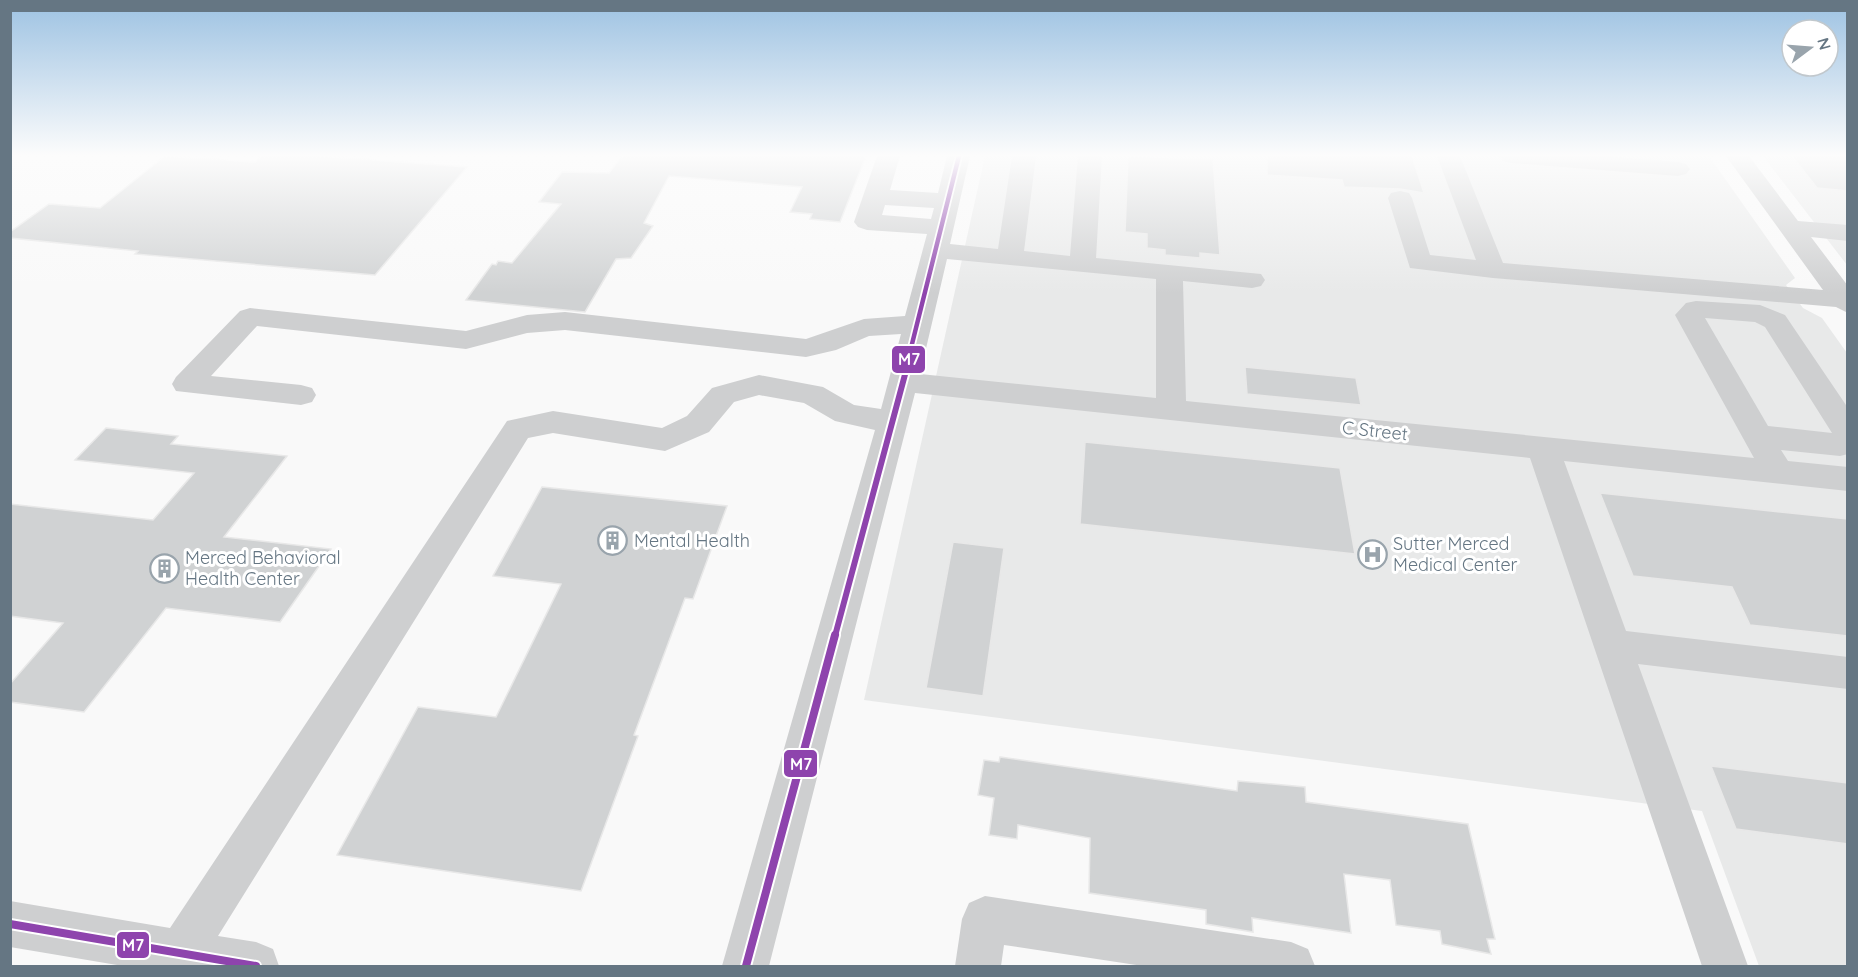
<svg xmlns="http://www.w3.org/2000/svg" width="1858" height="977" viewBox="0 0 1858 977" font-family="Quicksand,sans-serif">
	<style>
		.built { fill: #e8e9e9 }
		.building { fill: #d0d2d3; stroke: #e8e8e8; stroke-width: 1.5 }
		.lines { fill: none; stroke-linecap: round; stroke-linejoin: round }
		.minor { fill: #cecfd0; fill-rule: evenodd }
		.bus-1-far2-casing { stroke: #fff; stroke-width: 8 }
		.bus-1-far1-casing { stroke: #fff; stroke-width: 10 }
		.bus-1-casing { stroke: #fff; stroke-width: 12 }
		.bus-1-far2 { stroke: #8e44ad; stroke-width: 4.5 }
		.bus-1-far1 { stroke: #8e44ad; stroke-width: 6 }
		.bus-1 { stroke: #8e44ad; stroke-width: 8 }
		.labels { text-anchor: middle; stroke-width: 6; stroke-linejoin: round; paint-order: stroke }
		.street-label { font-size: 18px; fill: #657683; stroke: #fff }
		.poi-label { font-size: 18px; fill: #657683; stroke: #fff; text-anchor: start }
		.line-badge { stroke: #fff; stroke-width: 2 }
		.badge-label { font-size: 16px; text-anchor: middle; font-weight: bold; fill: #fff }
	</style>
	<rect width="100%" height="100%" fill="#f9f9f9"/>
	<g class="built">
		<path d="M985,156H1709L1795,278L1786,285L1803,308L1822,318L1847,353V966H1759L1702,811L864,700Z"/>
		<path d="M1763,156H1847V266V265Z"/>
	</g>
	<g class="building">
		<path d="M165,156L255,162L261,156H320L467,167L375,275L135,254L138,251L10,238V232L49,204L100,208Z"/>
		<path d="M622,156H866L840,222L810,219L812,214L790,212L802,187L669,176L644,223L653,226L631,258L616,259L585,312L466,300L492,264L496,265L498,261L512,263L561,204L539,202L562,172L609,173Z"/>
		<path d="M1128,156L1213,159L1220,255L1200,253V258L1165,255V250L1147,248V234L1125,232Z"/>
		<path d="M1267,156H1412L1424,193L1400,189L1344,187L1342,180L1267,175Z"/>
		<path d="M1792,156H1848V191L1817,188Z"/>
		<path d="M1245,367L1356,378L1361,405L1247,394Z"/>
		<path d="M106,428L178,436L171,444L287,456L224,537L331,549L280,622L166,608L84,712L10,702V684L63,623L10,616V504L153,520L194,473L75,460Z"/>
		<path d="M1085,442L1340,468L1355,554L1080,524Z"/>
		<path d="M542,487L727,506L693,599L685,598L634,735L638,736L581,891L337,855L418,707L496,717L561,584L493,576Z"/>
		<path d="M1600,493L1848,519V636L1750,625L1732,587L1633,576Z"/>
		<path d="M953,542L1004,548L983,696L926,688Z"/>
		<path d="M1000,757L1237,791L1238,781L1305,787L1306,802L1468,824L1495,939H1487L1491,954L1442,944L1440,931L1396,925L1390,880L1344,874L1351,933L1252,918L1253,932L1206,924V910L1089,893L1090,838L1018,825L1017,839L989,835L994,798L978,795L984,760L999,762Z"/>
		<path d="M1711,766L1848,783V844L1736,829Z"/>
	</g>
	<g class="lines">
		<g class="minor">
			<path d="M877,156H900L890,190L938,193L947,156H970L950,244L998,249L1012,156H1036L1024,251L1070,256L1078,156H1102L1096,258L1261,274L1265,280L1261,286L1252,288L1183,281L1186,401L1754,458L1675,315L1686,303L1696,301L1760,305L1785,315L1848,408V454L1840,456L1781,450L1788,461L1848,467V491L1564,461L1626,631L1848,657V689L1638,664L1748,966H1702L1530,458L915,393L769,966H722L875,430L835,421L804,403L759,395L734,402L709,432L665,451L553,433L528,438L218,936L256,942L273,949L279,966H123L10,947V901L170,928L507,421L553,411L662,428L687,416L712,388L759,375L823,387L854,405L881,409L901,334L869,336L836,350L806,357L565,330L527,333L466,349L257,326L211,376L301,385L312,388L316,395L312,402L301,405L176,391L172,384L176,377L240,311L250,308L466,331L527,315L565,312L806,339L864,319L905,316L927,234L867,230L858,227L854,222ZM885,205L934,208L931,219L882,215ZM947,259L1156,279V398L920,374ZM1705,318L1755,322L1765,327L1832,433L1768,426Z"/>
			<path d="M1437,156H1460L1503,263L1823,290L1726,156H1749L1798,221L1848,225V241L1811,237L1848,286V313L1836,307L1493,278L1410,268L1388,198L1391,193L1400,191L1409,193L1412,198L1430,255L1476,260Z"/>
			<path d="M1500,156H1605L1678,162L1686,164L1690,169L1686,174L1678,176L1511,163L1503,161Z"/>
			<path d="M985,896L1291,942L1308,949L1315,966H1143L1004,945L1001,966H955L962,919L969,903Z"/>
		</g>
		<defs>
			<path id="bus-1-far2" d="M906,368L959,156"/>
			<path id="bus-1-far1" d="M835,636L907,367"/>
			<g id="bus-1">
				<path d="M10,924L256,966"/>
				<path d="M746,966L835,635"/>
			</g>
		</defs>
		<use href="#bus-1-far2" class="bus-1-far2-casing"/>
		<use href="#bus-1-far1" class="bus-1-far1-casing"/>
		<use href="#bus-1" class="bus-1-casing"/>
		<use href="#bus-1-far2" class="bus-1-far2"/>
		<use href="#bus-1-far1" class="bus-1-far1"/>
		<use href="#bus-1" class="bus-1"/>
	</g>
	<linearGradient id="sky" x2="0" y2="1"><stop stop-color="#9dc2e2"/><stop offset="0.53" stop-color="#fcfcfc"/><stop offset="1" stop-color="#fcfcfc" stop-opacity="0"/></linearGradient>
	<rect width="1858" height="293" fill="url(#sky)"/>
	<defs>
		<symbol id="building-ring" viewBox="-11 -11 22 22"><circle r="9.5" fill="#fff" stroke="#99a4ac" stroke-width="1.5"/><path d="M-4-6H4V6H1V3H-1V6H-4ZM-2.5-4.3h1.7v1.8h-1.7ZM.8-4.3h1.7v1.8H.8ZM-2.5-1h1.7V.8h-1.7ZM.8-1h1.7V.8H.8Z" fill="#99a4ac"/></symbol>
		<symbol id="hospital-ring" viewBox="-11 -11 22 22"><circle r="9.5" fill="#fff" stroke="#99a4ac" stroke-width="1.5"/><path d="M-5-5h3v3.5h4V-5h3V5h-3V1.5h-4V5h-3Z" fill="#99a4ac"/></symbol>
	</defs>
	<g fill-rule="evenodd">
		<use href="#building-ring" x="596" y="524" width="33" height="33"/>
		<use href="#hospital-ring" x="1356" y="538" width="33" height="33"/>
		<use href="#building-ring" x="148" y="552" width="33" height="33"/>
	</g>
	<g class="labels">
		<g class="street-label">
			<text transform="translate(1375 431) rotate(6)" y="6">C Street</text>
		</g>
		<g class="poi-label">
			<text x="634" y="547">Mental Health</text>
			<text x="1393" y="550">Sutter Merced<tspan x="1393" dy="21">Medical Center</tspan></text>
			<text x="185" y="564">Merced Behavioral<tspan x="185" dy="21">Health Center</tspan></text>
		</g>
	</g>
	<g class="line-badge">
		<rect x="891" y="345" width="35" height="29" rx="6" fill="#8e44ad"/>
		<rect x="783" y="749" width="35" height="29" rx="6" fill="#8e44ad"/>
		<rect x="116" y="931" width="34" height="28" rx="6" fill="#8e44ad"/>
	</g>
	<g class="badge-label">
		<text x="909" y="365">M7</text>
		<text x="801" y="770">M7</text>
		<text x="133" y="951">M7</text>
	</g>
	<rect width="1858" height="977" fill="none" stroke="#657683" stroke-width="24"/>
	<g transform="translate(1810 48) rotate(74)"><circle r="28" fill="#ffffff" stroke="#c1c8cd" stroke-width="1.5"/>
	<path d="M0-4.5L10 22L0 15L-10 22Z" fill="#99a4ac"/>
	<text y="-9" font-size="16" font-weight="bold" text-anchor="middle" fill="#657683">N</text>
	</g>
</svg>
